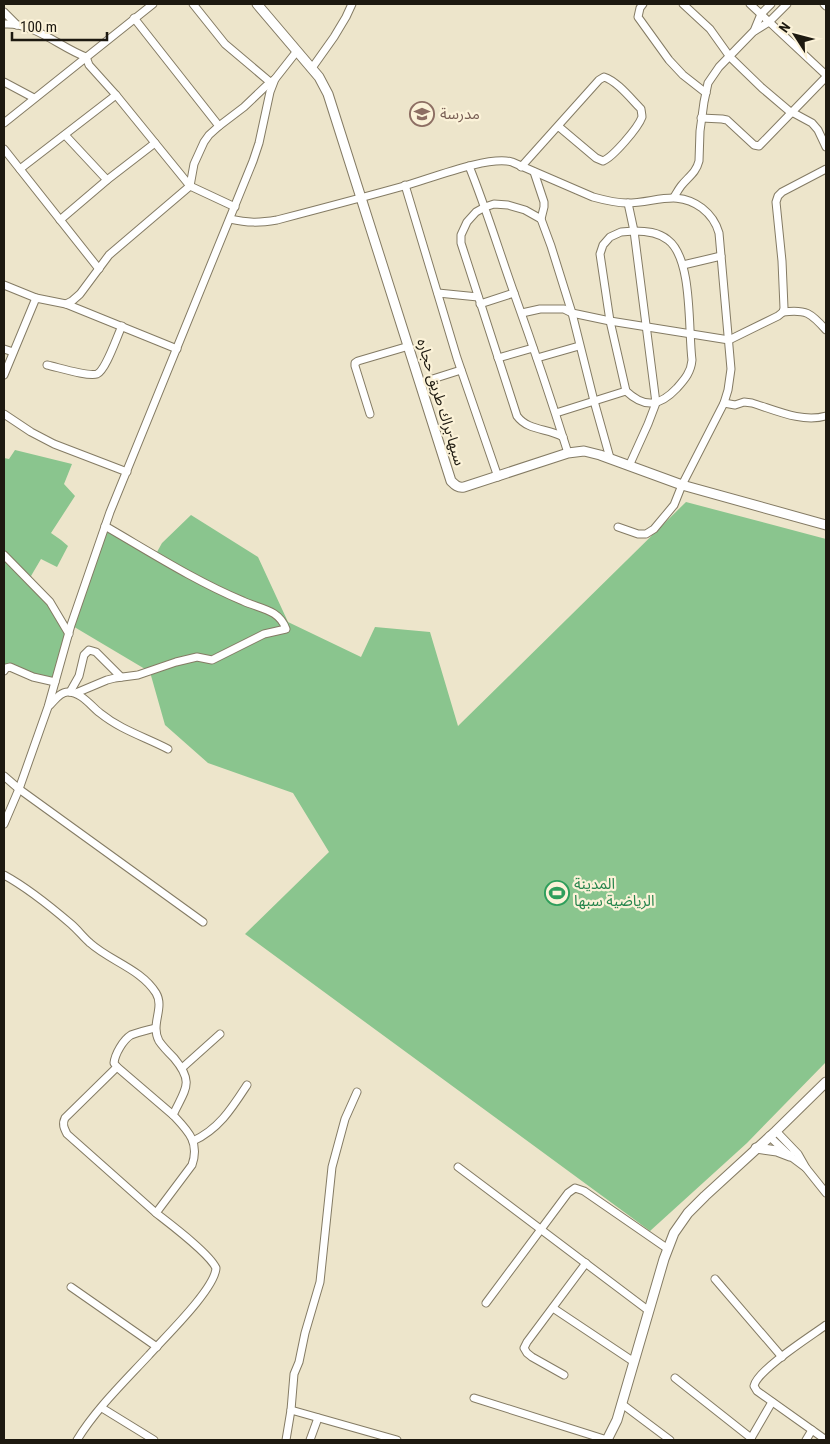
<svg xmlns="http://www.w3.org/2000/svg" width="830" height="1444" viewBox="0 0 830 1444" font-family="'Roboto Condensed','Noto Sans Arabic',sans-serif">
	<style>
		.green { fill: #8ac58e }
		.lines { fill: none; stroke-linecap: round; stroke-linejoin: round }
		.street-casing { stroke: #847b64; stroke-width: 9 }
		.secondary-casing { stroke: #847b64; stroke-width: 11 }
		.street { stroke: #fff; stroke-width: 7 }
		.secondary { stroke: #fff; stroke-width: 9 }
		.labels { text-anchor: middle; stroke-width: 4.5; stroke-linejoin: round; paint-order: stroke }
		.education-label { font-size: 15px; fill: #785e54; stroke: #fbf2d8; text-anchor: start }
		.street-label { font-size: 15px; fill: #1d1910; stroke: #fbf2d8 }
		.leisure-label { font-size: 15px; fill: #27864d; stroke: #fbf2d8; text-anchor: start }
	</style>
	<rect width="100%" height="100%" fill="#ede5cb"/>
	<g class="green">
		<path d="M15,450L72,464L64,484L75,496L51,533L61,540L68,546L57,567L41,559L31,576L36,587L69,634L53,683L4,664V458L9,459Z"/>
		<path d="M686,502L826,539V1062L747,1143L650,1231L245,934L329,852L293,793L208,763L165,725L150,672L71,625L106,523L157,552L162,543L191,515L258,557L288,622L361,657L375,627L430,632L458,726Z"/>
	</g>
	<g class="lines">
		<defs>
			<g id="street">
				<path d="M193,4L225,44L270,82"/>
				<path d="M643,4L640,8L638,17L669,60L683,75L706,93"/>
				<path d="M683,4L710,29L730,57L762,88L788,110L812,123L818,130L826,147"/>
				<path d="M750,4L826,75"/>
				<path d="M824,4L826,6"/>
				<path d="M4,12L17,25"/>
				<path d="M134,18L219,126"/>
				<path d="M4,24C34,22 59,47 86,57L89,65L116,95L190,186L235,207"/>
				<path d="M754,31L761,14L771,4"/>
				<path d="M312,68L334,37L346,17L352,4"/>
				<path d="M4,82L34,98"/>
				<path d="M701,118L722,119L727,120L754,145L759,146L826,77"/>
				<path d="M4,123L153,4"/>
				<path d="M65,135L107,180"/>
				<path d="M4,149L99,269"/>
				<path d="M469,166C486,208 499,251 514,293C533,346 551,399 568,453"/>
				<path d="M521,167L599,80L604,77C617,81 631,99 641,109C641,110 642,115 642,117C638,128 613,157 603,161L596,158L558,126"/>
				<path d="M20,169L116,95"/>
				<path d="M534,172L544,202V207L541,219"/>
				<path d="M405,185L457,358L498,477"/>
				<path d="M674,197C676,194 678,190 681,186C688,177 696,173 699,161L700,131L704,102L708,83L719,67L753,32L769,22L787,4"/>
				<path d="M628,203L634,231L656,403L648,424L629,466"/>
				<path d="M230,219C248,223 259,223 277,220C319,209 361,198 404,186C429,179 489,155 512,162L593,197C604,200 615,203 627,203C655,203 677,189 702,208C711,215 716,222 719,233L731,369L728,390L724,403L682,485L674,505L654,529L646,534H638L618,527"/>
				<path d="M60,220L107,180L155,143"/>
				<path d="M634,231C646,231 658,232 668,240C693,259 688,329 692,360C691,372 685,379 677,388C660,406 645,409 626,391L610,321L600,254L603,245L610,237L621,232Z"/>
				<path d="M683,265L721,256"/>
				<path d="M4,285L36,298"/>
				<path d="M438,293L478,297"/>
				<path d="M66,304L72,301L80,294L109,255L190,186L194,164L204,142L209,135L219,126L244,107L266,86L275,79"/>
				<path d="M480,304L514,293"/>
				<path d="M783,312C806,309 811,313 826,330"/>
				<path d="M522,313L540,309H564L572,313L610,321L729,340L778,316L783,312L784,308L782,261L776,202L778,196L782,192L826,169"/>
				<path d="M4,349L13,352"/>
				<path d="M498,358L533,348"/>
				<path d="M537,358L579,346"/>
				<path d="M47,365C57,367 88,377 97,374C106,370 117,336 122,326"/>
				<path d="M4,375L36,298L66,304L177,349"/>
				<path d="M420,383L461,370"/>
				<path d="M724,403L735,405L744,402L752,403C775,410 802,423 826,416"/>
				<path d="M556,413L626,391"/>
				<path d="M4,414L31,432L54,444L127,472"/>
				<path d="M370,414L355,366V363L358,361L409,346"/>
				<path d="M563,437C548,428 528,431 517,416L461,243V235L467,222L476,212L485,207L494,204L508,205L525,210L541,219L551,246L572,313L594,401L610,458"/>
				<path d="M4,555L50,602L69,634"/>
				<path d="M4,671L6,668L10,667L33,677L55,682"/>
				<path d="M70,692L79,676L84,655L89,650L96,652L121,677"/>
				<path d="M76,693L107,680L115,678L138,675L176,662L197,657L212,660L264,634L286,629C279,609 260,609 243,601C195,581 150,552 105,526"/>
				<path d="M50,705C55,700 60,692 68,692C81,692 91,706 100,713C121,730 145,737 168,749"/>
				<path d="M4,776L19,789L203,922"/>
				<path d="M4,824L19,789L48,707L71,625L110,512L253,161L259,143L270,92L275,79L297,51"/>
				<path d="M4,875C28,888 50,906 71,924C78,930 83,937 90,943C110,961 141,969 156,993C165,1008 150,1024 159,1041C163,1047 169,1053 174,1058C195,1083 185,1089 173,1115C188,1131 200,1142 192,1165L156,1213C170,1224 209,1253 216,1268C215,1289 164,1338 149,1355C124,1382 96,1409 77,1440"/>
				<path d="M155,1028C148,1030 138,1032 131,1035C123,1040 115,1054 114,1063L117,1067L173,1115"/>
				<path d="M117,1067L65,1118C62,1124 64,1128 67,1134L156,1213"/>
				<path d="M182,1068L220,1034"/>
				<path d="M776,1131L798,1154L806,1168L826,1193"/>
				<path d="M769,1136L790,1156L806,1168"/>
				<path d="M193,1141C219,1129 232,1108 247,1085"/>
				<path d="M458,1167L649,1311"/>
				<path d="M715,1279L782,1357"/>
				<path d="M71,1287L157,1347"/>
				<path d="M486,1303L568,1193L575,1188L584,1191L668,1249"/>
				<path d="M553,1308L634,1362"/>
				<path d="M826,1325C811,1336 757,1370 754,1386L757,1391L826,1440"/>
				<path d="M564,1375L532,1357L527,1353L524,1348L527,1342L586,1263"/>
				<path d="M675,1378L751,1438"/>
				<path d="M474,1398L607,1440"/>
				<path d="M622,1404L670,1440"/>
				<path d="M102,1408L154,1440"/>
				<path d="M291,1410L397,1440"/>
				<path d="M286,1440L291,1410L294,1374L299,1362L305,1333L320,1282L332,1167L345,1119L357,1092"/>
				<path d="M310,1440L318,1418"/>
				<path d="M750,1440L772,1402"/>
				<path d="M806,1440L812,1430"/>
			</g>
			<g id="secondary">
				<path d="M257,4L319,77L328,94L451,481C455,485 458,488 464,487L568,453L584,451L600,455L682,485L826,525"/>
				<path d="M756,1148L777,1151L790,1156"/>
				<path d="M607,1440L617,1420L664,1259L674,1233L688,1213L705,1196L776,1131L826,1082"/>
			</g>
		</defs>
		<use href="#street" class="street-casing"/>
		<use href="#secondary" class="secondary-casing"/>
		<use href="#street" class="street"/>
		<use href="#secondary" class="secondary"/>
	</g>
	<defs>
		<symbol id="school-ring" viewBox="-11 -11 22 22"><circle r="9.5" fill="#fbf2d8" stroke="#8d6e63" stroke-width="1.5"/><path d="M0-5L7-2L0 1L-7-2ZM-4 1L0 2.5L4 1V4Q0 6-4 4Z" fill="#8d6e63"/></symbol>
		<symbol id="stadium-ring" viewBox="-11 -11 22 22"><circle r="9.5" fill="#fbf2d8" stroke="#2e9e5b" stroke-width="1.5"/><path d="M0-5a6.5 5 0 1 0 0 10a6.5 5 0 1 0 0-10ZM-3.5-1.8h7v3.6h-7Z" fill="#2e9e5b"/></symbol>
	</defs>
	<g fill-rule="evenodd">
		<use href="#school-ring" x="408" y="100" width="28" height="28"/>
		<use href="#stadium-ring" x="543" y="879" width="28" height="28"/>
	</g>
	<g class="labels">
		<g class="education-label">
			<text x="440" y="119">مدرسة</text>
		</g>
		<g class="street-label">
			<text transform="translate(441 402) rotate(73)" y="5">سبها-براك طريق حجاره</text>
		</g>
		<g class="leisure-label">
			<text x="574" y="889">المدينة<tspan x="574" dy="17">الرياضية سبها</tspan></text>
		</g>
	</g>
	<rect width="830" height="1444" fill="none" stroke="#1d1910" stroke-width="10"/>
	<g transform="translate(795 35) rotate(306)" stroke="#fbf2d8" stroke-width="4" paint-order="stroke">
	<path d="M0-4L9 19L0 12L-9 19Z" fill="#1d1910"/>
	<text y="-8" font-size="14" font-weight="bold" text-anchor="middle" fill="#1d1910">N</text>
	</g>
	<path d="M12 32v8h95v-8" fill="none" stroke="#1d1910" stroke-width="2.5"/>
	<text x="20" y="32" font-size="15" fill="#1d1910" stroke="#fbf2d8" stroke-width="4" paint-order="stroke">100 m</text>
</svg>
